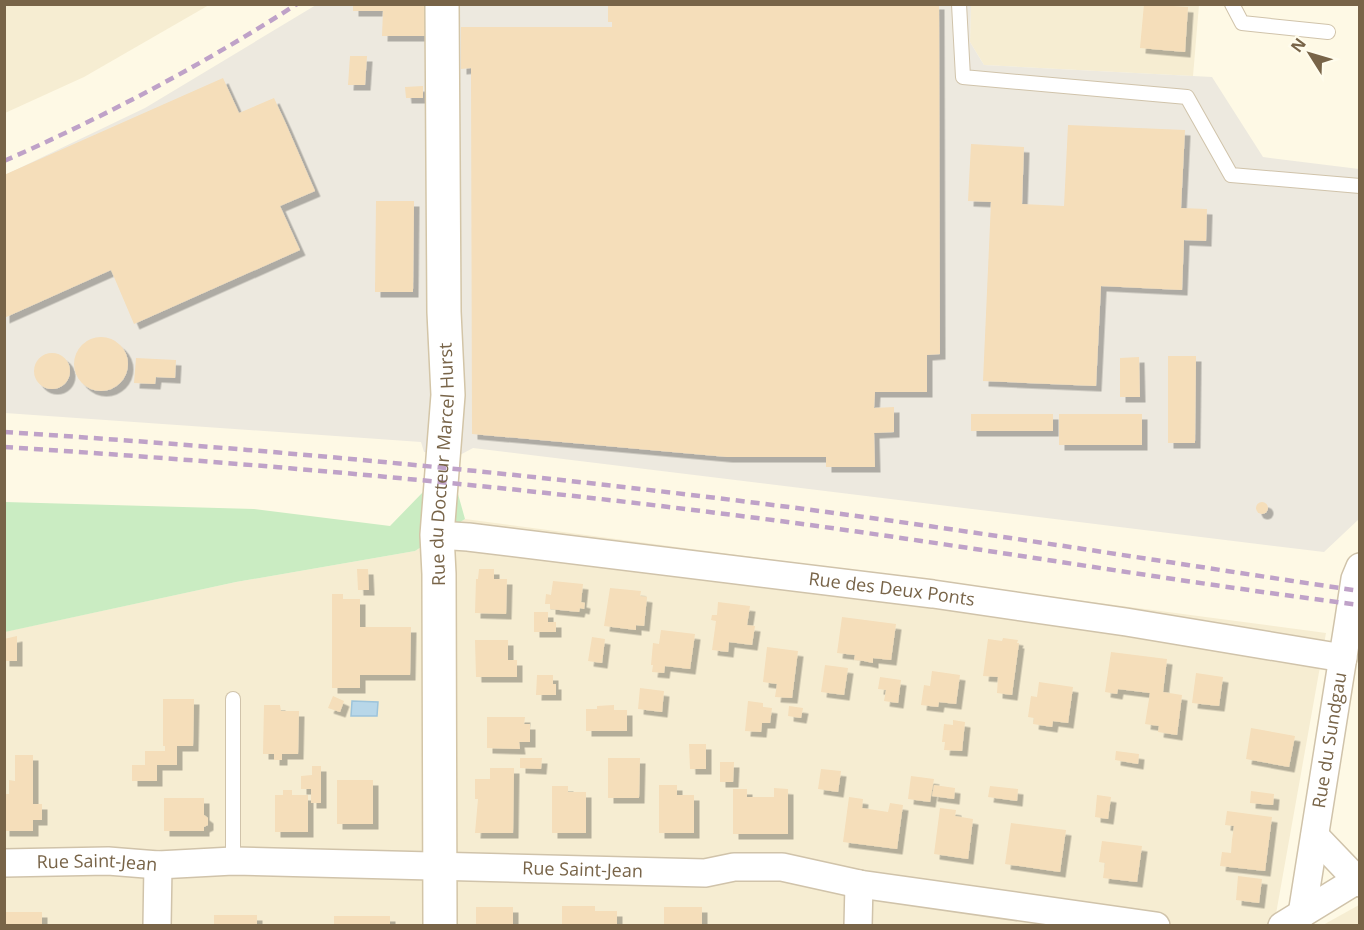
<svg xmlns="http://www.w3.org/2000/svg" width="1364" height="930" viewBox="0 0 1364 930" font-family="'Open Sans',sans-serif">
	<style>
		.residential { fill: #f6edd2 }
		.industrial { fill: #ede9df }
		.green { fill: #caecc2 }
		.water { fill: #b8d7e9; stroke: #9dc4db; stroke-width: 1.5 }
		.building { fill: #f5deba; filter: url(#shadow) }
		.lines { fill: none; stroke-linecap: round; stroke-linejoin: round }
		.lane-casing { stroke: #d0c3aa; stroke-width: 16 }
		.street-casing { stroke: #d0c3aa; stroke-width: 30 }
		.secondary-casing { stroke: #d3c5a7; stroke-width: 36 }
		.lane { stroke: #fff; stroke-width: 14 }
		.street { stroke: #fff; stroke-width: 27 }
		.secondary { stroke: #fff; stroke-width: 33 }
		.rail { stroke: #bfa2c8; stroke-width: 4.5; stroke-dasharray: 9 6; stroke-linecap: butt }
		.labels { text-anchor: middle; stroke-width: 6; stroke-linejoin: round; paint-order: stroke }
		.street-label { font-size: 18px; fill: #786448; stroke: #fffcec }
	</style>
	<defs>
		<filter id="shadow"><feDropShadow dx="5.5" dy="5.5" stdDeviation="0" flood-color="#0004"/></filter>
	</defs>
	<rect width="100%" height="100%" fill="#fef9e5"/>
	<g class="residential">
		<path d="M4,5L5,4L209,5L84,77L5,113Z"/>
		<path d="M971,5H1199L1193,76L984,65L970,42Z"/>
		<path d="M465,519L1326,633L1274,925L5,926L4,632L236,582L415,551Z"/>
		<path d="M1359,905V925H1323Z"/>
	</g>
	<path class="industrial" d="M316,5H971L970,42L984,65L1212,77L1263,157L1359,169V519L1324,552L473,448L458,456L424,452L421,442L5,413V175L145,108Z"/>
	<path class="green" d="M424,491L458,494L465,519L415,551L236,582L5,632V502L254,509L390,526Z"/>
	<path class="water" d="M352,701L378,702L377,716H351Z"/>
	<g class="building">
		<path d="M353,4H427V36H382L383,11H353Z"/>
		<path d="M608,4H939L940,354L927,355V392H875L874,408L894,407V432L874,433L875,467H826V457H727L472,434L471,68L461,69V27H612V22H608Z"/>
		<path d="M1144,4L1188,7L1185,52L1140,48Z"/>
		<path d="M350,56H367L365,85H348Z"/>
		<path d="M223,78L239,113L274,98L286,124L315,191L280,206L300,250L134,324L111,270L4,318V175Z"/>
		<path d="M423,86V98H406L405,87Z"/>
		<path d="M1068,125L1185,130L1181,208L1207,209L1206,241L1184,240L1182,290L1101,286L1096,386L983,381L991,202L968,201L971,144L1024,147L1022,204L1064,206Z"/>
		<path d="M376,201H414L413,292H375Z"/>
		<circle cx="101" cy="364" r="27"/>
		<circle cx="52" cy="371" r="18"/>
		<path d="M1168,356H1196L1195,443H1168Z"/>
		<path d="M1139,357L1140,397H1120V358Z"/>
		<path d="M136,358L176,360L175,378L156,377L155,384L134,383Z"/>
		<rect x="971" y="414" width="82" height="17"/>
		<rect x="1059" y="414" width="83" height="31"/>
		<circle cx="1262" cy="508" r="6"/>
		<path d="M357,569H368L369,590H358Z"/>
		<path d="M479,569H494V579H507L506,614L475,613L476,579H478Z"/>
		<path d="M553,581L583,584L581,602L585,603L584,609L580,608L579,612L550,609V604H545L546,594L551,595Z"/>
		<path d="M610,588L641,591L640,596L647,597L644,626L636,625V630L604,626Z"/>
		<path d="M332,594H343V599H360V627H411L410,675H360V688H332Z"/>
		<path d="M718,602L750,606L747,625L755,626L752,645L729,642L728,652L712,650L716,621L711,620L712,615H717Z"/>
		<path d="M534,612H548V622H556V632H534Z"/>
		<path d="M842,617L896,624L891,660L873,658V663L864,661L854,660L855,655L837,653Z"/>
		<path d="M661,630L695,634L690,669L665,666L664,673L652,672L653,665H651L653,643L659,644Z"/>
		<path d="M17,636V661H4V639Z"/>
		<path d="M592,637L605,639L602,663L588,661Z"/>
		<path d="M1003,638L1018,640L1017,643H1019L1012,695L997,693L998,677L983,676L988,639L1002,641Z"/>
		<path d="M475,640H508V660H517V677H476Z"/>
		<path d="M767,647L798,651L792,698L775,697L777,684L763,682Z"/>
		<path d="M1111,652L1167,659L1163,692L1182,695L1177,735L1158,732L1159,726L1145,724L1150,693L1118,689L1117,694L1105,692Z"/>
		<path d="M825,665L848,668L844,695L821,692Z"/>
		<path d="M932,671L960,675L956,704L939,702L938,707L921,705L924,685L930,686Z"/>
		<path d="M1196,673L1223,677L1219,706L1192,703Z"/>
		<path d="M537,675H553V684H556V695H536Z"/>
		<path d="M880,677L901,680L898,703L884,701L886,690L878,689Z"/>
		<path d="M1039,682L1073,687L1068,723L1053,721L1052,727L1033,724L1034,718L1028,717L1031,696L1037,697Z"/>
		<path d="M640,688L664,691L662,712L638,709Z"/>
		<path d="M333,696L344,701L340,712L328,708Z"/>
		<path d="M163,699H194L193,746H177V765H157V781H132V765H145V751H165V746H163Z"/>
		<path d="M748,701L763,703V707L772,708L770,723H762L761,732L745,731Z"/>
		<path d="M264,705H280L281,711H299L298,754H282V760H274V754H263Z"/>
		<path d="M614,705V710H627V731H586V709H597V706Z"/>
		<path d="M789,706L803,708L801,718L788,716Z"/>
		<path d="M487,717H525L524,724H530V742H519L520,749L487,748Z"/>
		<path d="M953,720L965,722L962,751L944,750L945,742H942L944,724L953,725Z"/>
		<path d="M1251,728L1295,736L1289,767L1246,759Z"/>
		<path d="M689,744H706V769H690Z"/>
		<path d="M1116,751L1139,754L1138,764L1115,760Z"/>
		<path d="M15,755H33V804H42V820H33V831H4V794H9V780L15,781Z"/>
		<path d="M520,758H542L541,769L520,768Z"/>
		<path d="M608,758H640L639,798H608Z"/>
		<path d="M720,762H734L733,782H720Z"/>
		<path d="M312,766H321V803H311V789H301V776L312,775Z"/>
		<path d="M490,768H514L513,833H475L478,799H475V779H490Z"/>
		<path d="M821,769L841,771L838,792L818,789Z"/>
		<path d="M911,776L934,779L930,802L908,799Z"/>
		<rect x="337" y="780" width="36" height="44"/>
		<path d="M659,785H677V795H694V833H659Z"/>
		<path d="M934,785L955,788L954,799L932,796Z"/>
		<path d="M552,786H568V792H586V833H552Z"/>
		<path d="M990,786L1018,789L1017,801L988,797Z"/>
		<path d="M774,788L788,789V834H733V789H747V797H774Z"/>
		<path d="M283,790H292V795H308V832H275V795H283Z"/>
		<path d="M1251,791L1274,794L1273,805L1250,803Z"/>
		<path d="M1097,795L1111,797L1108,819L1095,817Z"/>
		<path d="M849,797L863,799L862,808L888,812L890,803L903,805L897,849L843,842Z"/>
		<path d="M164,798H204V815L208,818V825L204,827V831H164Z"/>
		<path d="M940,808L956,810L955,816L973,819L968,859L934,854Z"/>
		<path d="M1227,811L1272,817L1265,871L1220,866L1222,852L1231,853L1232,840L1234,826L1225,825Z"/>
		<path d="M1011,823L1066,830L1060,872L1005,864Z"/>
		<path d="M1102,841L1142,846L1137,882L1103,878L1105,863L1099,862Z"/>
		<path d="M1238,876L1262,879L1259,903L1236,900Z"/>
		<path d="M562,906H595V911H617V926H562Z"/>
		<rect x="476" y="907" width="37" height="19"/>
		<rect x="664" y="907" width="38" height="19"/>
		<rect x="4" y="912" width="38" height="14"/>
		<rect x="214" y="915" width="43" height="11"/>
		<rect x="334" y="916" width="56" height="10"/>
	</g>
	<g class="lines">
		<defs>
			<g id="lane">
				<path d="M959,4L963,77L1187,97L1231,175L1360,186"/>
				<path d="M1232,4L1242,23L1328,32"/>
				<path d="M233,699V861"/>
			</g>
			<g id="street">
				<path id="s1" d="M437,535L468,537L933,594L1126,622L1343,658"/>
				<path d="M1315,836L1360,883"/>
				<path id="s2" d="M4,863L108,861L158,865L233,861L705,873L734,867H782L859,884L1156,926"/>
				<path id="s3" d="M1302,914L1349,619L1355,579L1360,567"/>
				<path d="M157,926L158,865"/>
				<path d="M858,926L859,884"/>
				<path d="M1282,926L1360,878"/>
			</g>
			<g id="secondary">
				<path id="s4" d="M440,926L439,574L437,535L448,395L444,312L442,4"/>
			</g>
		</defs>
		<use href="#lane" class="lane-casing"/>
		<use href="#street" class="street-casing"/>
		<use href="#secondary" class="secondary-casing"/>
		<use href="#lane" class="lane"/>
		<use href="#street" class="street"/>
		<use href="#secondary" class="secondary"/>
		<g class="rail">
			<path d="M4,161C106,116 204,64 297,4"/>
			<path d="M4,432C253,448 501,471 749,502C953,527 1156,561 1360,591"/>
			<path d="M4,447C253,463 501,485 749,517C953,543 1155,579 1360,605"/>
		</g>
	</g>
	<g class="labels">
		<g class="street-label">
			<text dy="6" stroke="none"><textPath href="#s4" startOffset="462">Rue du Docteur Marcel Hurst</textPath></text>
			<text dy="6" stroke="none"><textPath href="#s1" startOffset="458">Rue des Deux Ponts</textPath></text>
			<text dy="6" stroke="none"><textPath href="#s3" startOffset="176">Rue du Sundgau</textPath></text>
			<text dy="6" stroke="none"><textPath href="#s2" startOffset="93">Rue Saint-Jean</textPath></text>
			<text dy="6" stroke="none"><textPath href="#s2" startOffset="579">Rue Saint-Jean</textPath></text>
		</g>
	</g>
	<rect width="1364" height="930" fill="none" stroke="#786448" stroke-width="12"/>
	<g transform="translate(1310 54) rotate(307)" stroke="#fffcec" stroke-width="4.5" paint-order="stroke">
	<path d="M0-4.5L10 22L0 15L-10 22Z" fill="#786448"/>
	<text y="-9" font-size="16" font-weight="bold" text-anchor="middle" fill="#786448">N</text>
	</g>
</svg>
